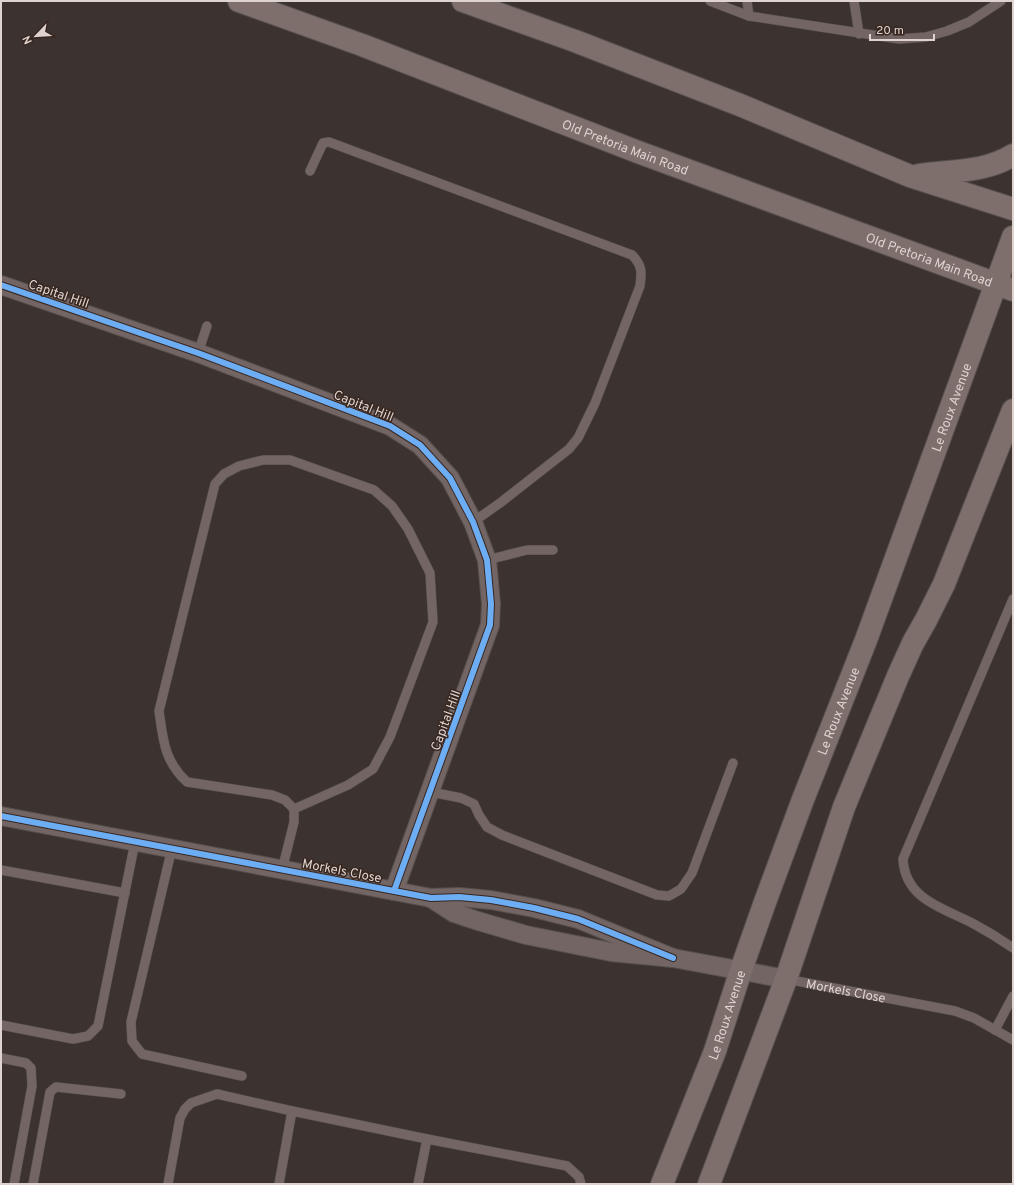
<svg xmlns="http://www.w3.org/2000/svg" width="1014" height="1185" viewBox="0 0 1014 1185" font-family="Overpass,sans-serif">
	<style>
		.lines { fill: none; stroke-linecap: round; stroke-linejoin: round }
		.lane-casing { stroke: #58514d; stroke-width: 10 }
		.street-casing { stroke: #58514d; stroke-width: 20 }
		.secondary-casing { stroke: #58514d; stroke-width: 24 }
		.lane { stroke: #726563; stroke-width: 9 }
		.street { stroke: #726563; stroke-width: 18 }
		.secondary { stroke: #7e6f6d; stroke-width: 22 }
		.cycleway-casing { stroke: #382720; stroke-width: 8 }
		.cycleway { stroke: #6dadf4; stroke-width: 6 }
		.labels { text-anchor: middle; stroke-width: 3; stroke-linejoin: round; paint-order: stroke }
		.street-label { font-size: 13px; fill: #ded3cf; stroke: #382720 }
	</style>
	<rect width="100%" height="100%" fill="#3c3330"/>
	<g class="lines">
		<defs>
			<g id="lane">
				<path d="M710,1L749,16L899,39L926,37L947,31L969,22L1001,1"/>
				<path d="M747,1L749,16"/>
				<path d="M854,1L859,34"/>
				<path d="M310,171L323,143L329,142L632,255C642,265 642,272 640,286L595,403L578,438L569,449L500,503L473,522"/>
				<path d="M198,353L207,326"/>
				<path d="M487,560L527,550H553"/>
				<path d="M1013,599L903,859C905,900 944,908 974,924C987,931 1000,939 1013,948"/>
				<path d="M431,792L461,798L474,804L479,815L487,827L502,835L657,895L669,896L681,889L692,873L733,763"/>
				<path d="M172,848L131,1022L132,1041L142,1054L242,1076"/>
				<path d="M1,870L125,893"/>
				<path d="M282,870L294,822V809L285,800L272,795L187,782C164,761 163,739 159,711L215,484L224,474L239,466L263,460H290L374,490L392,506L408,529L430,573L433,622L390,737L373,769L348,785L294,809"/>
				<path id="s1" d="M786,979L955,1011L974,1018L1013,1040"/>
				<path d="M1,1025L73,1039L88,1036L98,1026L135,842"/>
				<path d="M995,1030L1013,996"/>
				<path d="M1,1058L26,1063L31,1068L32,1086L14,1184"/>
				<path d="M33,1184L50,1092L56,1087L121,1094"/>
				<path d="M168,1184L180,1118L185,1109L191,1103L217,1094L292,1111"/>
				<path d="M279,1184L292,1111L427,1139L567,1166L579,1177L581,1184"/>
				<path d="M418,1184L427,1139"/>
			</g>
			<g id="street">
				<path d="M1,285L198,353L390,426L420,445L450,478L473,522L487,560L491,604L490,625L394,891"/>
				<path d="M1,816L431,898L459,897L491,900L534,908L578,919L673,958"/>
				<path d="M431,898L454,913L478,921L526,935L611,952L673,958L786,979"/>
			</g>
			<g id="secondary">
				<path id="s2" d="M239,1L362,45L638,152L1013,290"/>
				<path d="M463,1L575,41L740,105L910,176L1013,209"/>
				<path d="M919,175C951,170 984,173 1013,155"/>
				<path id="s3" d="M662,1184L715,1051L741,970L765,902L802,802L866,640L1013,237"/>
				<path d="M709,1184L786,979L844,807L898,676L913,643L926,620L944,584L1013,410"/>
			</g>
		</defs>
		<use href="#lane" class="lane-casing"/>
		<use href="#street" class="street-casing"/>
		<use href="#secondary" class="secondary-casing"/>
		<use href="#lane" class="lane"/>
		<use href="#street" class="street"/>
		<use href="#secondary" class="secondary"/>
		<defs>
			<g id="cycleway">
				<path d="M1,285L198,353L390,426L420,445L450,478L473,522L487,560L491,604L490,625L394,891"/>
				<path d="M1,816L431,898L459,897L491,900L534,908L578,919L673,958"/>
			</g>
		</defs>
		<use href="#cycleway" class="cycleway-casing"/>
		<use href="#cycleway" class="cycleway"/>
	</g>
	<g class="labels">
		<g class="street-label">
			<text dy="5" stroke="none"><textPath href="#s2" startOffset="413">Old Pretoria Main Road</textPath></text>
			<text dy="5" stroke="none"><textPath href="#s2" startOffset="737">Old Pretoria Main Road</textPath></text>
			<text transform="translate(59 293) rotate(19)" y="5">Capital Hill</text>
			<text transform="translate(364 405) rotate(22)" y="5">Capital Hill</text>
			<text dy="5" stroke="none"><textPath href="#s3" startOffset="829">Le Roux Avenue</textPath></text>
			<text dy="5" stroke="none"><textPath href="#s3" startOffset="505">Le Roux Avenue</textPath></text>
			<text transform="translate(445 720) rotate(-70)" y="5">Capital Hill</text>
			<text transform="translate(342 870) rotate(11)" y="5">Morkels Close</text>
			<text dy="5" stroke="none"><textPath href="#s1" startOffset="61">Morkels Close</textPath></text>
			<text dy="5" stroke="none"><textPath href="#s3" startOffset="181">Le Roux Avenue</textPath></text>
		</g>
	</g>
	<rect width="1014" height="1185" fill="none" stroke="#ded3cf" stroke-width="4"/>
	<g transform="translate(36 36) rotate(245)" stroke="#382720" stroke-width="3" paint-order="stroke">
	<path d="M0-3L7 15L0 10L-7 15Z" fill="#ded3cf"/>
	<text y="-6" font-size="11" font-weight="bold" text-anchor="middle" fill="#ded3cf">N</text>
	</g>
	<path d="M870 34v6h64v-6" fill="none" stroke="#ded3cf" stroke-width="2"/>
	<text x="876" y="34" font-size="12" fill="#ded3cf" stroke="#382720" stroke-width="3" paint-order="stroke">20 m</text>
</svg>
